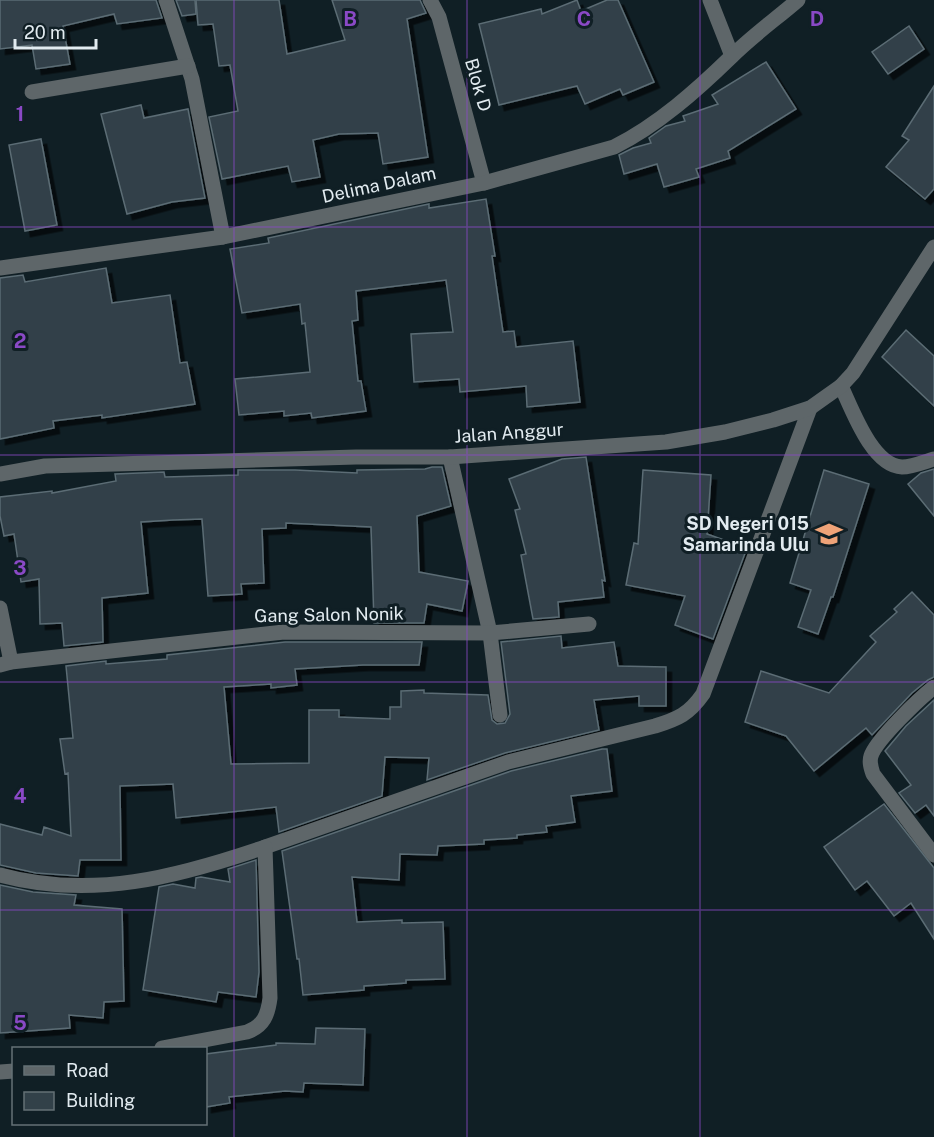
<svg xmlns="http://www.w3.org/2000/svg" width="934" height="1137" viewBox="0 0 934 1137" font-family="'Public Sans',sans-serif">
	<style>
		.building { fill: #324149; stroke: #5b6c74; stroke-width: 1.5; filter: url(#shadow) }
		.lines { fill: none; stroke-linecap: round; stroke-linejoin: round }
		.minor { stroke: #5e6669; stroke-width: 15 }
		.tertiary { stroke: #5e6669; stroke-width: 15 }
		.grid { fill: none; stroke: #8a49c6; stroke-width: 1.5; stroke-opacity: 0.55 }
		.labels { text-anchor: middle; stroke-width: 6; stroke-linejoin: round; paint-order: stroke }
		.street-label { font-size: 18px; fill: #e2ebf0; stroke: #101f25 }
		.poi-label { font-size: 18px; font-weight: bold; fill: #e2ebf0; stroke: #101f25; text-anchor: end }
		.grid-label { font-size: 20px; text-anchor: middle; font-weight: bold; fill: #8a49c6; stroke: #101f25; stroke-width: 6; stroke-linejoin: round; paint-order: stroke }
	</style>
	<defs>
		<filter id="shadow"><feDropShadow dx="5.5" dy="5.5" stdDeviation="0" flood-color="#0009"/></filter>
	</defs>
	<rect width="100%" height="100%" fill="#101f25"/>
	<g class="building">
		<path d="M0,0H156L162,18L117,24L114,14L63,26L70,64L36,69L32,45L0,49Z"/>
		<path d="M176,0H195L196,14L182,16Z"/>
		<path d="M196,0H279L287,54L345,40L332,0H420L426,13L407,19L428,157L383,164L378,133L339,134L313,140L320,177L292,182L288,166L222,179L209,117L238,111L230,65L219,66L213,24L198,25Z"/>
		<path d="M577,0L581,11L607,0H618L654,82L623,95L620,89L585,104L577,86L499,105L479,24L541,9L542,14Z"/>
		<path d="M909,26L924,49L888,74L872,52Z"/>
		<path d="M766,62L796,109L728,151L730,158L696,169L699,177L664,187L657,164L624,174L619,155L633,148L651,143L649,138L666,126L685,121L683,116L718,104L712,95Z"/>
		<path d="M934,86V189L925,199L886,167L909,140L902,136Z"/>
		<path d="M141,105L144,118L188,109L205,198L172,202L127,214L101,114Z"/>
		<path d="M41,139L57,225L25,231L9,145Z"/>
		<path d="M486,199L495,256H492L503,332L514,331L516,347L573,341L580,402L527,407L526,386L460,392L459,379L414,382L411,334L453,332L446,280L356,291L358,320L352,321L358,381H361L366,411L312,418L311,413L284,416V411L239,415L235,379L310,372L305,323L302,324L300,304L242,313L230,249L269,243L268,238L429,204V208Z"/>
		<path d="M106,268L112,303L170,295L180,363L187,362L195,404L102,418V415L53,421L54,428L0,439V278L23,275L25,282Z"/>
		<path d="M906,330L934,356V406L882,357Z"/>
		<path d="M586,457L605,581L602,580L604,597L558,602L559,617L533,619L521,555L526,554L515,510L520,509L509,479L562,459Z"/>
		<path d="M432,467H442L451,506L417,516L419,572L468,581L462,611L427,604L424,623H374L371,527L286,523V528L262,529L264,583L241,584L242,594L208,596L202,519L173,520L141,522L148,593L102,598L103,642L64,646L62,623L40,624L39,579L21,582L14,534L4,536L0,516V497L52,491V493L116,481L115,474L164,472L165,477L238,475V470H295L357,473V470L425,469Z"/>
		<path d="M934,469V516L908,484L921,473Z"/>
		<path d="M643,470L711,475L707,534L747,548L713,639L675,625L685,596L626,585L634,543L638,544Z"/>
		<path d="M824,470L869,484L833,597H831L818,634L798,627L811,590L790,583Z"/>
		<path d="M912,592L934,615V677L928,680L912,693L872,735L866,728L814,771L786,736L745,722L761,671L829,693L876,642L870,636L897,612L894,609Z"/>
		<path d="M561,636L562,648L614,642L618,666L666,667V706H639V696L594,700L599,730L505,753L427,780L429,758L385,757L382,796L279,832L276,807L176,818L173,784L120,786L121,860H80L78,876L36,873L0,865V824L42,835L44,827L71,836L68,773L65,774L60,739L73,738L66,666L106,661V664L167,659V655L285,642H422L419,665H363L295,669L297,685L271,688V684L224,687L231,764L309,763V710H339V717L390,719V707H401V691L424,690V693L488,695L492,720L497,724L505,723L510,714L501,642Z"/>
		<path d="M934,700V816L926,805L915,813L899,793L911,785L885,751L906,726Z"/>
		<path d="M602,749H607L612,791L571,796L575,822L546,826L547,832L517,835V838L484,840V844L438,846L437,855L400,854L399,880L352,877L357,922L402,920V923L443,922L445,979L406,980V983L364,986V990L303,995L299,959H297L282,851L511,771Z"/>
		<path d="M884,804L934,868V939L911,903L894,916L867,881L855,890L824,847Z"/>
		<path d="M256,860L259,972L256,997L218,992L216,1002L143,990L159,887L173,884L195,888L196,878L201,877L230,882L228,869Z"/>
		<path d="M0,885L33,892L76,895L74,905L122,909L124,1001L104,1002L103,1018L69,1015L70,1028L0,1033Z"/>
		<path d="M316,1028L365,1029L363,1085L304,1083L303,1092L285,1091L229,1097L230,1103L206,1107V1054L276,1045V1043L315,1044Z"/>
	</g>
	<g class="lines">
		<g class="minor">
			<path d="M166,0L192,79L223,237"/>
			<path d="M430,0L439,17L484,183"/>
			<path d="M710,0L732,56"/>
			<path d="M32,92L188,66"/>
			<path d="M0,268L223,237L484,183L614,147C658,125 697,90 731,57C752,36 776,19 798,0"/>
			<path d="M841,386C852,409 872,466 902,467C912,467 924,462 934,459"/>
			<path d="M450,457L490,633L500,715"/>
			<path d="M0,608L11,662"/>
			<path d="M0,665L11,662L284,632L490,633L589,624"/>
			<path d="M934,687C920,698 876,740 871,756C869,762 871,768 873,774L934,855"/>
			<path d="M265,847L508,762L655,726C678,719 689,714 703,694L810,408"/>
			<path d="M0,875C92,900 177,877 265,847L270,998C268,1014 264,1026 247,1032L162,1048"/>
			<path d="M0,1072L14,1071"/>
		</g>
		<path class="tertiary" d="M0,474L45,466L356,457H450L666,442L725,432L773,420L810,408L841,386L853,373L934,247"/>
	</g>
	<path class="grid" d="M234,0V1137M467,0V1137M700,0V1137M0,227H934M0,455H934M0,682H934M0,910H934"/>
	<defs>
		<symbol id="school-bare" viewBox="-9 -9 18 18"><path d="M0-5L7-2L0 1L-7-2ZM-4 1L0 2.5L4 1V4Q0 6-4 4Z" fill="#efa378" stroke="#101f25" stroke-width="2.5" paint-order="stroke"/></symbol>
	</defs>
	<g fill-rule="evenodd">
		<use href="#school-bare" x="810" y="515" width="38" height="38"/>
	</g>
	<g class="labels">
		<g class="street-label">
			<text transform="translate(478 85) rotate(74)" y="6">Blok D</text>
			<text transform="translate(379 185) rotate(-12)" y="6">Delima Dalam</text>
			<text transform="translate(509 433) rotate(-4)" y="6">Jalan Anggur</text>
			<text transform="translate(329 615) rotate(-1)" y="6">Gang Salon Nonik</text>
		</g>
		<g class="poi-label">
			<text x="809" y="530">SD Negeri 015<tspan x="809" dy="21">Samarinda Ulu</tspan></text>
		</g>
	</g>
	<g class="grid-label">
		<text x="350" y="26">B</text>
		<text x="584" y="26">C</text>
		<text x="817" y="26">D</text>
		<text x="20" y="121">1</text>
		<text x="20" y="348">2</text>
		<text x="20" y="575">3</text>
		<text x="20" y="803">4</text>
		<text x="20" y="1030">5</text>
	</g>
	<rect x="12" y="1047" width="195" height="78" fill="#101f25" stroke="#647176" stroke-width="1.5"/>
	<rect x="24" y="1066" width="30" height="9" fill="#5e6669" stroke="#647176" stroke-width="1.5"/>
	<text x="66" y="1077" font-size="18" fill="#e2ebf0">Road</text>
	<rect x="24" y="1092" width="30" height="18" fill="#324149" stroke="#647176" stroke-width="1.5"/>
	<text x="66" y="1107" font-size="18" fill="#e2ebf0">Building</text>
	<path d="M15 39v9h81v-9" fill="none" stroke="#e2ebf0" stroke-width="3"/>
	<text x="24" y="39" font-size="18" fill="#e2ebf0" stroke="#101f25" stroke-width="4.5" paint-order="stroke">20 m</text>
</svg>
